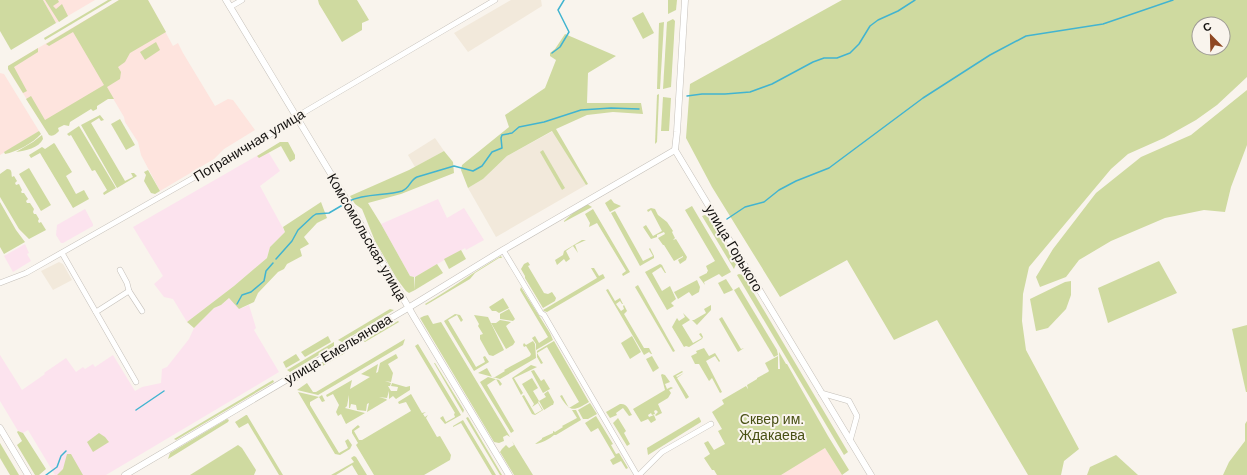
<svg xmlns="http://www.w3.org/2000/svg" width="1247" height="475" viewBox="0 0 1247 475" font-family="Helvetica,sans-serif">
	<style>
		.commercial { fill: #fce3ee }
		.built { fill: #f2e9db }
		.education { fill: #fee4de }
		.green { fill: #cfdaa0; fill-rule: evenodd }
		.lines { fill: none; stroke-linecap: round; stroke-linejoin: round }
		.stream { stroke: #42b4d0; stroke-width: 1.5 }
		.minor-casing { stroke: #c5c0ba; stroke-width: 6 }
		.major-casing { stroke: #c5c0ba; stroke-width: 7 }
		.minor { stroke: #fff; stroke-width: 5 }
		.major { stroke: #fff; stroke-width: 6 }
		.labels { text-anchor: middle; stroke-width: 4; stroke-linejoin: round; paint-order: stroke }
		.street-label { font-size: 14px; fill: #13110f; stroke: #f9f4ed }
		.park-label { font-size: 14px; fill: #485014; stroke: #f9f4ed }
	</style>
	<rect width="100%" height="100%" fill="#f9f4ed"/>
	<g class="commercial">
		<path d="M267,150L280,171L260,186L285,232L270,247L267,258L234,286L187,322L173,299L164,297L154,284L163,276L133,227Z"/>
		<path d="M438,199L447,218L464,208L484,240L466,250L465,248L415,277L410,276L381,224Z"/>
		<path d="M85,209L93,224V226L63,243H61L56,235L57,225Z"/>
		<path d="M25,244L29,253L27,254L31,261L13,272L4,256Z"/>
		<path d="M229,298L242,308L249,305L256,328L254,330L279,372L106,475H55L28,430L23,433L18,431L0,401V355L22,390L45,374L44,373L66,358L76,372L83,367L85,369L93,364L95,367L113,355L135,391L142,387L161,383L162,369L167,367L189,339L194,328L214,308L221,305Z"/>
	</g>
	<g class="built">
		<path d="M511,0H541L542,6L468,52L454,33Z"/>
		<path d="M553,131L586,185L496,237L468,188L483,179L507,156Z"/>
		<path d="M435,138L444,151L415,167L408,155Z"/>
		<path d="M59,262L63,264L72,280L53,290L41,271Z"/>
	</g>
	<g class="education">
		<path d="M43,0H95L56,23Z"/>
		<path d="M119,0H148L173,46L178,43L183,53L215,106L228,99L233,100L255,130L224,149L214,159L160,191L141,155L138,142L125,122L124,117L111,95L47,132L8,69V66Z"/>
		<path d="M0,73L4,74L39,131L0,155Z"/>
		<path d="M825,448L842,475H779Z"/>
	</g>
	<g class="green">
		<path d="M0,0H43L56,23L11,50L0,31Z"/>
		<path d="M45,0H58L59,2L53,6L56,9L62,4L68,16L59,22Z"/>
		<path d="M108,0H112L45,40L44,38Z"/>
		<path d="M119,0H148L166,32L130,53L125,62L118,67L121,72L120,79L107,87L114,99H108L97,106V109L93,111L91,109L70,122L69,126L64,125L58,128L59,131C56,134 53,137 49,135L26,99L31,96L45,120L104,85L73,32L49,46L46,44Z"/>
		<path d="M318,0H357L369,20L362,23V30L342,42L319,4Z"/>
		<path d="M668,0H677L676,10L668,14Z"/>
		<path d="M842,0H1247V77L1217,105L1196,120L1164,138L1128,154L1111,169L1029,267L1023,294L1022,321L1026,350L1079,449L1064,461L1061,475H1028L937,320L894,340L847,260L780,297L712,187L686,138L690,84ZM1199,24H1223V48H1199Z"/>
		<path d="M643,12L654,33L643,39L632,18Z"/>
		<path d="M673,19L675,21L671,87L663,89L667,22Z"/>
		<path d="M664,22L660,89H657L659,23Z"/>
		<path d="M565,34L616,56L588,73L587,103H641L643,114L613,112L587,115L556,129L588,184L586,185L552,131L507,156L483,179L468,188L461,170L462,165L509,127L505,115L545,88L556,60L550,56V53L555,49Z"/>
		<path d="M156,42L160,50L145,60L140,52Z"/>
		<path d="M38,48V52L14,67L27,91L23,93L8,69V66Z"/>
		<path d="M1247,90V145L1231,187L1225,212L1204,210L1165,218L1111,241L1079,260L1066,277L1040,287L1036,277L1053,249L1096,193L1141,157L1191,135Z"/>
		<path d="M659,94L657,142L655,144L657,95Z"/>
		<path d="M663,97L671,98L669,131H661Z"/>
		<path d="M100,115L104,120L101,121L99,118L91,123L125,181L133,177L131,173H134L137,176L117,188L81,125Z"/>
		<path d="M120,119L135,145L126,150L111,124Z"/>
		<path d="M79,126L116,188L104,195L103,193L107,190L95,170L92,171L71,135L69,136L67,134Z"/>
		<path d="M39,131L41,134C33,143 16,152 5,154L4,152Z"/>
		<path d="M42,135L43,139C39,148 25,151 16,152L33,142Z"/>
		<path d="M280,142H288L295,155V159L290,162L281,146L259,158L257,156Z"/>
		<path d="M54,143L55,144L72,172L66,176L76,194L84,190L89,199L73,208L40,153L31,158L29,155L42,147L45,149Z"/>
		<path d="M543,150L565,188L562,190L540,152Z"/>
		<path d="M444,151L453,162L454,173L401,194L368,203L381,224L410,276L414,277L415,290L409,293L406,291L397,279L375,241L362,209L355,204L350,196L409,170Z"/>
		<path d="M29,168L51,205L41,211L19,174Z"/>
		<path d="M7,169C13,169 11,174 12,177L14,176L17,181L15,183L16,185L19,184L22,190L21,192L22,193H24L28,199L26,201L27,203H30L34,209L33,212L34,214H36L39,219L38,221L39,223L41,222L46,230L29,239L19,229L0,197V174Z"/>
		<path d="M148,170L160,191L155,194L151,193L144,181L146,175L144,172Z"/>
		<path d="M611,199L614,203L621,206L610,212L605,203Z"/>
		<path d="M0,202L16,230L25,242L4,254L0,247Z"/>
		<path d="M321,202L327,218L317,223L304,237L309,244L300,249L302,256L287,264L284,269L278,272L258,293L254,302L239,309L229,298L221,305L214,308L194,328L187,322L234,286L267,258L270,247L285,232L283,227Z"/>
		<path d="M587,204L592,207L564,222V221L573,213Z"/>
		<path d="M692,206L731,272L722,277L719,274L704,282L705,285L699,277L707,273V272L708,271L706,266L715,261L685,210Z"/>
		<path d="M651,208L655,209L658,215L667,222L673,231L672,232L675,238L673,240L676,239L687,257L686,260L680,264L678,260L683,257V256L674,261L664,245H663L658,238L665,234L664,232L657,235V237L651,239L643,227L646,225L653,236L662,231L651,210L648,212L647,210Z"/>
		<path d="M593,209L630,272L623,276L622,274L626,271L597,223L589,227L590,223L585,214Z"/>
		<path d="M615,211L643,261L653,256L649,249L650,248L654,256V258L640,266L611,213Z"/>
		<path d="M705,215L708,217L736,264L734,269L702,216Z"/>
		<path d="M582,240H586L575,245L578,253L573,246L566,251L570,259L566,262L564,259L557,265L555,260L563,255L564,251Z"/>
		<path d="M461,250L466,259L449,269L444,259Z"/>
		<path d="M501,256L502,258H499L475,273L470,279L426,305L425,304C451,289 475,271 501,256Z"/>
		<path d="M1159,261L1177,293L1108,323L1098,288Z"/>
		<path d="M528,262L530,265L528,266L544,293L548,294L552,292L556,298L555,301L543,308L525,278V276L521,269L524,264Z"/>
		<path d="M437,264L443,273L415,290V277Z"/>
		<path d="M660,264L662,265L666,273H665L661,267L652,273L662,291L670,286L676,299L671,303L674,306L667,310L645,272Z"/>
		<path d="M591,268H594L599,276L603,274L605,278L547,312L544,311L543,310L597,278Z"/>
		<path d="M739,274L743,275L848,452L844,455L737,275Z"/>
		<path d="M726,279L733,290L724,294L718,283Z"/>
		<path d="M697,280L700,287L699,292L692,296L689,292L678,299L674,292L676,291Z"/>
		<path d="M1071,281V295L1066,309L1048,328L1036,331L1030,299L1065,282Z"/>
		<path d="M638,285L675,351L673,352L635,287Z"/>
		<path d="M521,287L550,333L553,340L536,350V344L532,338L535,336L539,343L548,337L520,290Z"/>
		<path d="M739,287L777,350L778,355L774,357L734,290Z"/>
		<path d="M608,289L615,301L620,298L623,304H622L620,301L616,304L621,311L624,309L623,306L624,305L627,311L624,314L644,348H649L652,354H651L649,352L644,355L606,290Z"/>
		<path d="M503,298L509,308L499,313L496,311H492L489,307Z"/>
		<path d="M711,305V310L697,325L692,320H694L706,313L704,309Z"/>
		<path d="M390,309L394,310L342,342L338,340Z"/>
		<path d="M509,309L515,319L513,321L500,319V314Z"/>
		<path d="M683,313L690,320L682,325L693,343L702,338L699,334L701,333L703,337L702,339L689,347L686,346L684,347L672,327L677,318L679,321L685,317Z"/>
		<path d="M455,314L460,315L463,320L461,322L457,315L448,320L476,367L485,362L483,357L485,356L489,362L474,371L444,321Z"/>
		<path d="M428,315L433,324L441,322L510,437L507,435L503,437L504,441L499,443L494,442L420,318L424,316Z"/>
		<path d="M474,315L488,317L504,350L493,356L489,355L480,339V335L483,334L478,326L479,324Z"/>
		<path d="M722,317L741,349L744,348L738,352L719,319Z"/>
		<path d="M500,320L511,322L506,326L515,342L513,345L506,349L491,323H496Z"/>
		<path d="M398,321L399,322L365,342L362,340L345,350V353L295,382L293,380V379L369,334L380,331Z"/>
		<path d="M1247,325V392H1246L1232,329Z"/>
		<path d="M328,336L331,342L305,357L301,352Z"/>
		<path d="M632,336L641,352L630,359L621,343Z"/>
		<path d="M405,339L403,345L318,395L297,390L307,383L313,392H316Z"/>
		<path d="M533,341L535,344L536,358L500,379L478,373L487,368L492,377H495L505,371L504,370L530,356L531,354L526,346L524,347L523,345L524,343L526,345Z"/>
		<path d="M554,341L589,402C574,411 570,413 560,396L562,395L569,408L579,402L547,347L537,353L543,363L541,364L537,357V351Z"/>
		<path d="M334,342V346L290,372L287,370Z"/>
		<path d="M418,344L461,415L445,424L440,418L443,416L446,422L455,417L454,414L455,413L415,346Z"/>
		<path d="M704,348L709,356L715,353L720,361L719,362L715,356L706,361L722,392L720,393L712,378L709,381L699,364H695L691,356L697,353L696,351Z"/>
		<path d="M779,352L786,364H787L828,436L849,470L842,475L825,448L781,475H717L714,470H712L704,458L710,454L704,443L708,441L714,450L725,444L718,431L722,429L712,412L724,404L722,400L746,386L748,389L747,385L757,379V378L768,372L769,371L765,363L778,356V369H780Z"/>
		<path d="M296,354L300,360L286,368L283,362Z"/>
		<path d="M396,354L398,358L388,364L393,373L391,382L385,381L391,383L390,386H388L391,391H397L398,387L391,386L392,383L406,387L410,386V390L396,399L393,396L389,399V391L387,398L379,397L386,399L387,400L367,412L369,403L367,404L366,411L357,410L356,405L351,404L350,408H349V395L347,406L345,408L365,413L346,424L341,414L338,416L336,412L339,405L333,394L327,397L326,395L352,380L350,389L370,377L361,374L378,364L376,373L378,372L380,363Z"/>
		<path d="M652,356L659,368L653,372L646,359Z"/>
		<path d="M434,363H435L464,410L463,413Z"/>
		<path d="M531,365L537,367L514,378L523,393L521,395L512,378Z"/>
		<path d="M534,370L541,381L544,379L550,389L543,393L531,371Z"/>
		<path d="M682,371L683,372L676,376L677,377L684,373L677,378L689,397L686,399L673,376Z"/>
		<path d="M662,374L665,375L670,382L665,384L667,389L671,387L673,388L669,390L671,393L668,398L658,404L662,413L656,416L655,415L658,412L656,410L654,411L655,414L652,415L651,413L648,415L649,417L654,415L656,420L651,423L648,419L641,422L633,409L665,390L661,375Z"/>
		<path d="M488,377L499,380L502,384L500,386L496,379L487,385L514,431L511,433L480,382Z"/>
		<path d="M532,378L538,388L533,391L539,401L546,397L544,394L548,391L554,402L553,405H552L544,410L539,401L538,402L543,410L535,415L532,414L522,396L524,395L535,414L542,410L538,403L532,407L534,404L522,384Z"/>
		<path d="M273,380L274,382L176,440L174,439Z"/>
		<path d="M298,392L319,397L322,395L325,401L322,402L319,397L310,402V405L339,453L348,448L345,441L348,439L352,445L350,449L340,455L335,454Z"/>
		<path d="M411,394L422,413L426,412L423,414L425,417L428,415L426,418L437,437L440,436L451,455L450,460L424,475H374L356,445L358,443L352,433V430L358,425L360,427L354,431L359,440H362L411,411L406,402L399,404L398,402Z"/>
		<path d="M590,403L597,414L588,419H583L578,410Z"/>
		<path d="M620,404C627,403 629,410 632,415L629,416L623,408L616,413L617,415L610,418L606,412Z"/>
		<path d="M572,410H576L581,420L556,435H554C551,438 540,444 535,444L542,439V438L553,433V431L555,432L563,427L562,426L577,418Z"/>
		<path d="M246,415H247L283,475H279L248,423L239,428L235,422Z"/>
		<path d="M596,416L613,444L611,445L616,454L619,453L628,468L626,469L621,461L613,465L610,460L615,457L598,428L591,432L585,423Z"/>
		<path d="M468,417L502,475H500L466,418Z"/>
		<path d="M699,417L701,421V422L648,455L647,448Z"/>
		<path d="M618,418L626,431L624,433L630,444L627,446L613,423Z"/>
		<path d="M227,419L229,420L228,422L168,459L170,453Z"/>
		<path d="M463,420L496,475H492L461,423L453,427V426Z"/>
		<path d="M1247,421V475H1223L1229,462L1245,441V424Z"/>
		<path d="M18,431L23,433L46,469L39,475H35L17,445L22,441L17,432Z"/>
		<path d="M99,433L105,437L109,442L93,452L87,442Z"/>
		<path d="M512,441L533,475H514L500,452L502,449L506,445L509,448L514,445Z"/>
		<path d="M0,443L19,475H10L0,458Z"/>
		<path d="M238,445L242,448L256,470L254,475H190Z"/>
		<path d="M67,454H71L83,475H57L63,469Z"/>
		<path d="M1116,455L1138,475H1087L1090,467Z"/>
		<path d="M354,456L356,457L367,475H358L352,465L336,475H331L354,462L351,458Z"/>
	</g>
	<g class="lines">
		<g class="stream">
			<path d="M552,53L560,47L569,32L558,10L564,0"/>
			<path d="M687,96L702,94H725L750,92L772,84L813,62L824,58H837L850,53L859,44L870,26L878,20L898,11L915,0"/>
			<path d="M349,201C366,193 386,196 402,191C410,188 410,180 417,177L454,166L473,171L482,166L492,152L502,148L501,138L502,135L512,133L519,127L544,122L581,110L611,108L639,109"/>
			<path d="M727,219L745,207L764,202L779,190L796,181L829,168L923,98L990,55L1026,36L1103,24L1173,0"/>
			<path d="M276,259L292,241L298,230L313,216L316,214L329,213L346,203"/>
			<path d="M237,304L242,295L251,292L264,281L266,271L273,263"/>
			<path d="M136,410L164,391"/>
			<path d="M46,475L57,467L61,456L66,451"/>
		</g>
		<defs>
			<g id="minor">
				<path d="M230,7L242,0"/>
				<path d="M503,250L541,313L544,315L637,475"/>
				<path d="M62,253L136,382"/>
				<path d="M120,270L127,283L129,291L142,311"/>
				<path d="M0,283L26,273L283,127L296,117L495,0"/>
				<path d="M96,312L129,291"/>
				<path d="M821,393L849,401L857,416L850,441"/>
				<path d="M639,475L662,452L711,424"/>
			</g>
			<g id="major">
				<path d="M226,0L346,199L414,317L509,475"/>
				<path d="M685,0L677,132L675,150L871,475"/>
				<path d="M0,428L28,475"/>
				<path d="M125,475L408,308L503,250L675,150"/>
			</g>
		</defs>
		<use href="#minor" class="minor-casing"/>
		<use href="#major" class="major-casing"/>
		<use href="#minor" class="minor"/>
		<use href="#major" class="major"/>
	</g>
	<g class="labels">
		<g class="street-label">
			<text transform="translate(249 145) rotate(-31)" y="5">Пограничная улица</text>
			<text transform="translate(367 237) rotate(60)" y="5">Комсомольская улица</text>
			<text transform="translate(734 248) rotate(59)" y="5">улица Горького</text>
			<text transform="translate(338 349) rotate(-31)" y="5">улица Емельянова</text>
		</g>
		<g class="park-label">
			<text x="772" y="424">Сквер им.<tspan x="772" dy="16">Ждакаева</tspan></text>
		</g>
	</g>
	<g transform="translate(1211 36) rotate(337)"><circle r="19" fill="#f9f4ed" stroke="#9d9994"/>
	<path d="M0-3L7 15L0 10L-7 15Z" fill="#8e4722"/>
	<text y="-6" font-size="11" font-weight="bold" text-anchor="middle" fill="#13110f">С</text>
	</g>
</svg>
